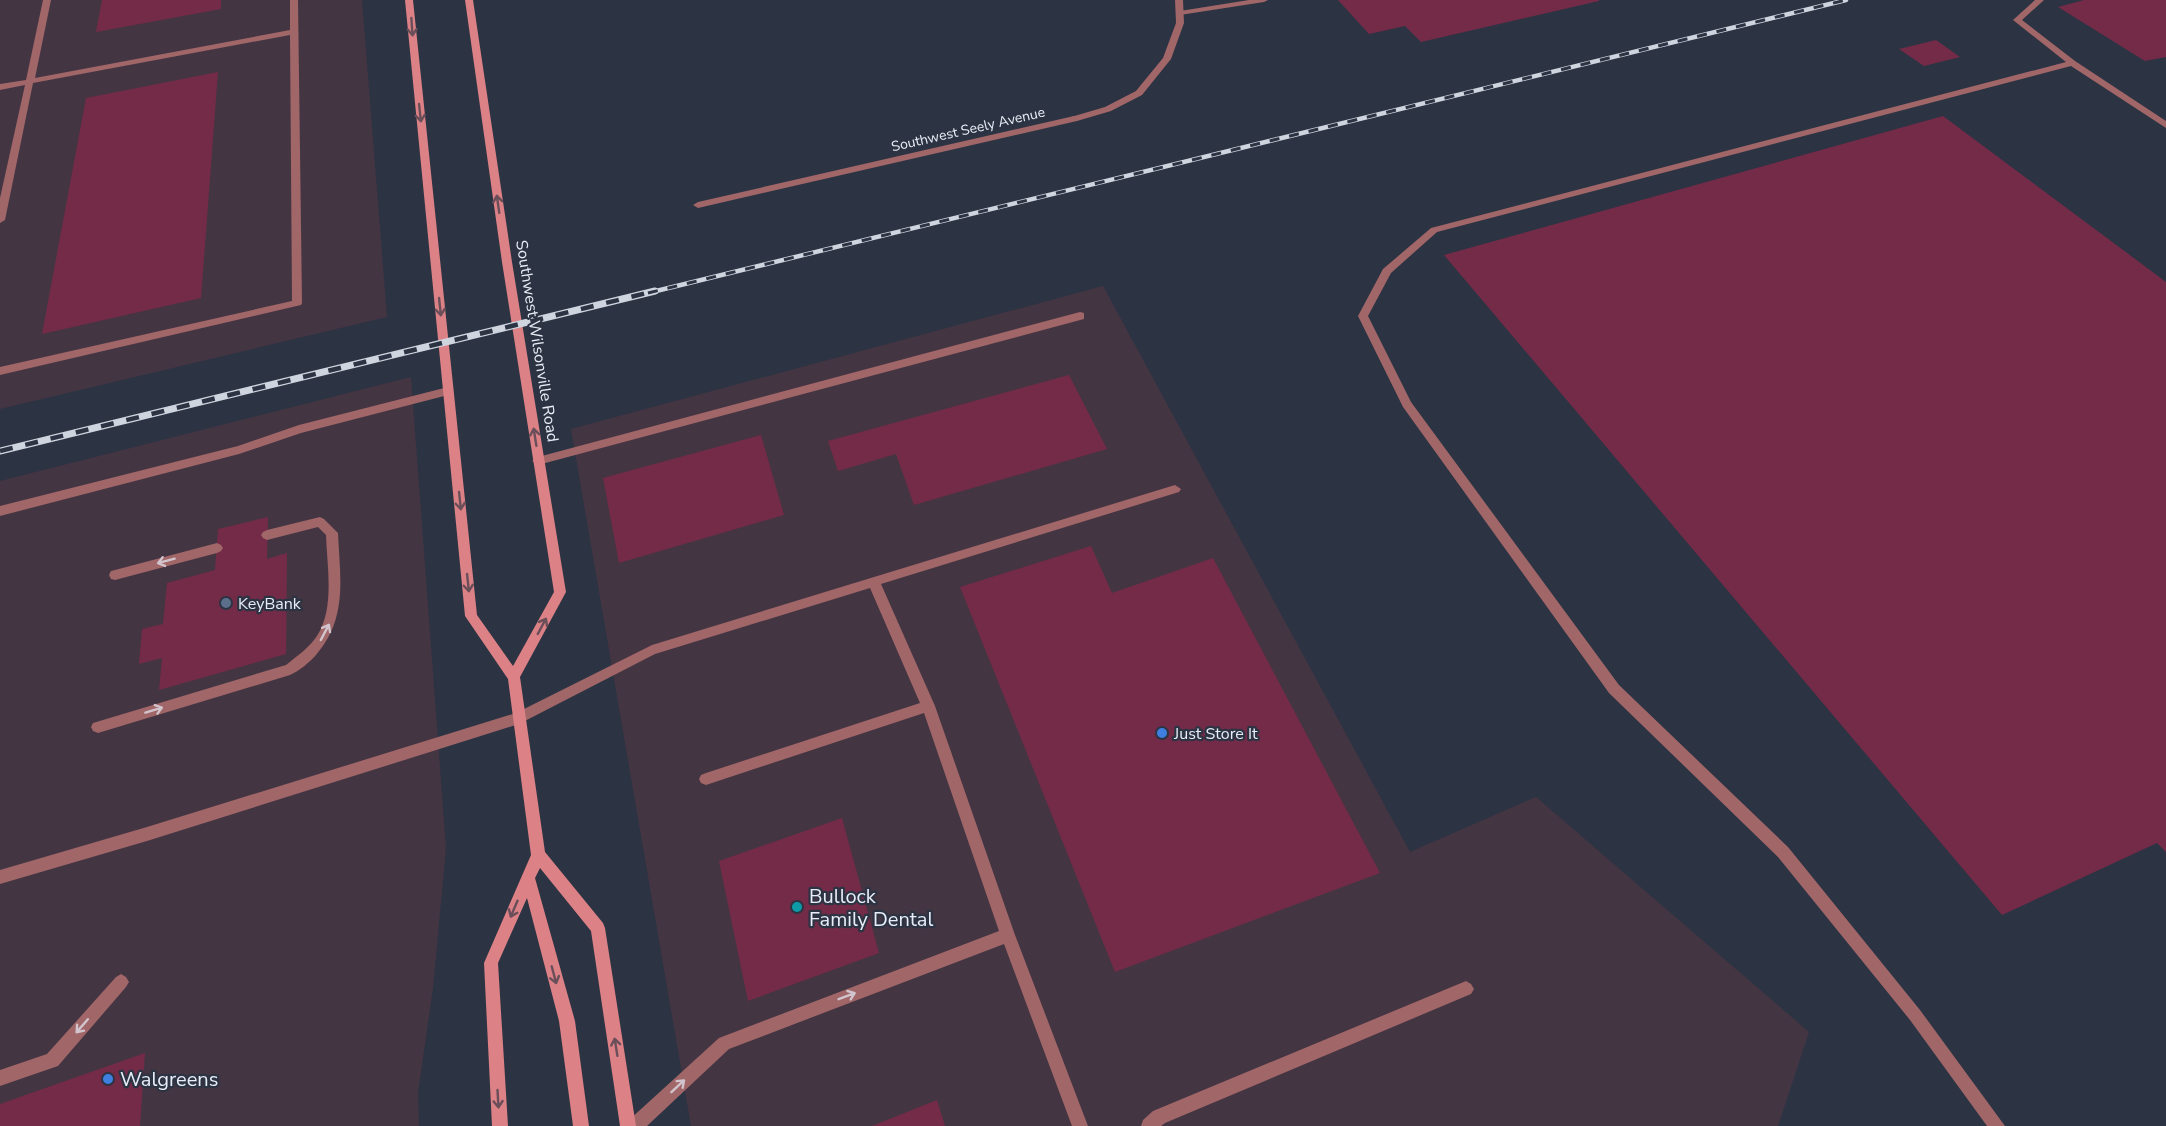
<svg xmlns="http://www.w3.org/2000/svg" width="2166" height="1126" viewBox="0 0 2166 1126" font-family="'Nunito Sans',sans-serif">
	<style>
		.commercial { fill: #443543 }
		.building { fill: #742b48 }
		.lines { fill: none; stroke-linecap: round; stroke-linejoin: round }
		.lane { fill: #a06668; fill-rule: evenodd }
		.street { fill: #a06668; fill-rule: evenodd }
		.secondary { fill: #dc8185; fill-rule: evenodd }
		.rail-far1-casing { stroke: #cfd5df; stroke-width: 4.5 }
		.rail-casing { stroke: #cfd5df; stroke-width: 7 }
		.rail-far1 { stroke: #2c3343; stroke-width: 3; stroke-dasharray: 10; stroke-linecap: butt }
		.rail { stroke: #2c3343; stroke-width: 4.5; stroke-dasharray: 13; stroke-linecap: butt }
		.oneway { stroke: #6a4e5a }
		.oneway2 { stroke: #d2c4cc }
		.service-dot { fill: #5c6f8a; stroke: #2c3343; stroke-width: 2 }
		.shop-dot { fill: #3f7fe0; stroke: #2c3343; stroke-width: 2 }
		.culture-dot { fill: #0f9aa8; stroke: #2c3343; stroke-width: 2 }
		.labels { text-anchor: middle; stroke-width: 4.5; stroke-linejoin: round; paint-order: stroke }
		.far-street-label { font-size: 14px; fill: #e8edf7; stroke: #2c3343 }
		.street-label { font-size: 16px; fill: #e8edf7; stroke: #2c3343 }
		.poi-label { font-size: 16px; fill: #e8edf7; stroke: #2c3343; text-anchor: start }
		.near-poi-label { font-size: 20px; fill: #e8edf7; stroke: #2c3343; text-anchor: start }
	</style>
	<rect width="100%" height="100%" fill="#2c3343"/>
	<g class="commercial">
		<path d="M0,0H362L387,317L0,409Z"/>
		<path d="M1103,286L1410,852L1536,797L1809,1032L1778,1126H691L571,429Z"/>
		<path d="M411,377L446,848L433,988L418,1093L419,1126H0V481Z"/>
	</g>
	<g class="building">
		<path d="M102,0H221V9L96,32Z"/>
		<path d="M1338,0H1599V1L1421,42L1405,26L1369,34Z"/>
		<path d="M2084,0H2166V57L2145,61L2058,7Z"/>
		<path d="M1936,40L1960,57L1924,66L1899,49Z"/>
		<path d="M218,72L201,298L42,334L86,98Z"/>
		<path d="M1943,116L2166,282V852L2157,843L2002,915L1444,255Z"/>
		<path d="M1069,375L1107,449L914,505L896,454L838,471L828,441Z"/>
		<path d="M761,435L784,515L619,563L603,478Z"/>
		<path d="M268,517L267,559L287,553L286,654L159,690L162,658L139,664L142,629L163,624L167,583L215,570L218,529Z"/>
		<path d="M1091,546L1112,593L1213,558L1380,873L1115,972L960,587Z"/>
		<path d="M842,818L879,953L748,1001L719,861Z"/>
		<path d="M145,1053L140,1126H0V1104Z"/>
		<path d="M937,1100L945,1126H872Z"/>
	</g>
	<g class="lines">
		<g class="lane">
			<path d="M43,0H51L35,78L290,30V0H298L302,303L301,305L0,375V367L292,301L290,35L33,83L5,220L0,223V198L25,85L0,90V84L26,80Z"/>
			<path d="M1249,0H1268L1264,2L1180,15L1176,13L1180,11Z"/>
			<path d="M2035,0H2044L2022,20L2075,61L2166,121V128L2071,66L1437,232L1391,273L1368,316L1411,402L1619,685L1788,847L1920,1010L2005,1126H1987L1910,1020L1778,857L1609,693L1403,407L1358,316L1383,269L1431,228L2066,62L2013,20Z"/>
			<path d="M1074,116L1077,117V121L698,208L693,205L698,202Z"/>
			<path d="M1080,312L1084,313V319L538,465L532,461L538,457Z"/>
			<path d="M448,387L452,388L453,391L452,394L301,433L239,454L0,516V506L238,446L299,425Z"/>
			<path d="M1175,485L1181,489L1179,492L881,584L935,706L1015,935L1088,1126H1072L1004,944L729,1049L647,1126H627L629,1120L719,1038L999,931L924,713L706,785L701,783L699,779L701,775L706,773L920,703L870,588L655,654L519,724L147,841L0,884V870L147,827L516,713L652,645Z"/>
			<path d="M320,517L324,519L338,533C340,578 348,618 316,655C310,662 299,671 290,675L98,733L93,731L91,727L93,723L286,665C297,656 309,648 317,636C335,608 327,567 326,535L318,527L267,540L263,538L261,535L263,532L267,530Z"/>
			<path d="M217,543L221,545L223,548L221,551L217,553L115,580L111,579L109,575L111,571L115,570Z"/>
			<path d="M121,974L126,977L129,982L126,987L58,1066L0,1086V1070L47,1054L116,977Z"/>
			<path d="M1466,981L1471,984L1474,989L1471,994L1165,1123L1161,1126H1141L1143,1120L1153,1111Z"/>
		</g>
		<path class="street" d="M1175,0H1183L1184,23L1171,59L1142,95L1111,111L1077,121H1071V117L1105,107L1136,91L1163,58L1176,23Z"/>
		<path class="secondary" d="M405,0H413L477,615L513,666L554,592L502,262L465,0H473L512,262L566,592L520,677L545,852L603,923L605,928L636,1126H620L591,931L540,868L535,878L575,1021L589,1126H573L559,1021L527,898L498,963L508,1126H492L484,963L531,855L508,679L465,616Z"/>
		<defs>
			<path id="rail-far1" d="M648,293L1846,0"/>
			<path id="rail" d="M0,451L655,291"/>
		</defs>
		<use href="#rail-far1" class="rail-far1-casing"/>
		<use href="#rail" class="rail-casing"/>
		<use href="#rail-far1" class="rail-far1"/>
		<use href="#rail" class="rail"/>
	</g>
	<defs><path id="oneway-shaft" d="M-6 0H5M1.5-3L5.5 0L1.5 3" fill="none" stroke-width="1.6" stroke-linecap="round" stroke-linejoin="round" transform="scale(1.5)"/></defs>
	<g class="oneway">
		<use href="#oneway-shaft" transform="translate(412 27) rotate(86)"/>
		<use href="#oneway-shaft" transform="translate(420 113) rotate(84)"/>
		<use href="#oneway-shaft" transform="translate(498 204) rotate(-98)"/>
		<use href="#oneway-shaft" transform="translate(440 307) rotate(84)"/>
		<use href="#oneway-shaft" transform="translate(535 437) rotate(-99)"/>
		<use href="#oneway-shaft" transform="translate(460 501) rotate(84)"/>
		<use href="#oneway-shaft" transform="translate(468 583) rotate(84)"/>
		<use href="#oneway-shaft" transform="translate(542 626) rotate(-62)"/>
		<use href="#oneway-shaft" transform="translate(514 909) rotate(113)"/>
		<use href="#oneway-shaft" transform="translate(554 975) rotate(75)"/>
		<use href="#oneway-shaft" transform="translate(616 1047) rotate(-99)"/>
		<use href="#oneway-shaft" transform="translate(498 1099) rotate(87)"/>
	</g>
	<g class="oneway2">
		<use href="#oneway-shaft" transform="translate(166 561) rotate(165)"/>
		<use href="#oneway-shaft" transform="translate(325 632) rotate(-62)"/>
		<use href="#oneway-shaft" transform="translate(154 710) rotate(-17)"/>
		<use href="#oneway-shaft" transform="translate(847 996) rotate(-21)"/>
		<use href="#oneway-shaft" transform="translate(82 1026) rotate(131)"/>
		<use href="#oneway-shaft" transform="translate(678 1086) rotate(-43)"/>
	</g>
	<circle class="service-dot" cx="226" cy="603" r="6"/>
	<g class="shop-dot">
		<circle cx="1162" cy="733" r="6"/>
		<circle cx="108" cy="1079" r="6"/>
	</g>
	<circle class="culture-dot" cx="797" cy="907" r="6"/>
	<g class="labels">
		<g class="far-street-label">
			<text transform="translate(968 129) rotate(-13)" y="5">Southwest Seely Avenue</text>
		</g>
		<g class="street-label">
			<text transform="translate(538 341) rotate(81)" y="6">Southwest Wilsonville Road</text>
		</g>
		<g class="poi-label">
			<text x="238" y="609">KeyBank</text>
			<text x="1174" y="739">Just Store It</text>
		</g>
		<g class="near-poi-label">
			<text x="809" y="903">Bullock<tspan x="809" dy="23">Family Dental</tspan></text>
			<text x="120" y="1086">Walgreens</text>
		</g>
	</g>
</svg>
